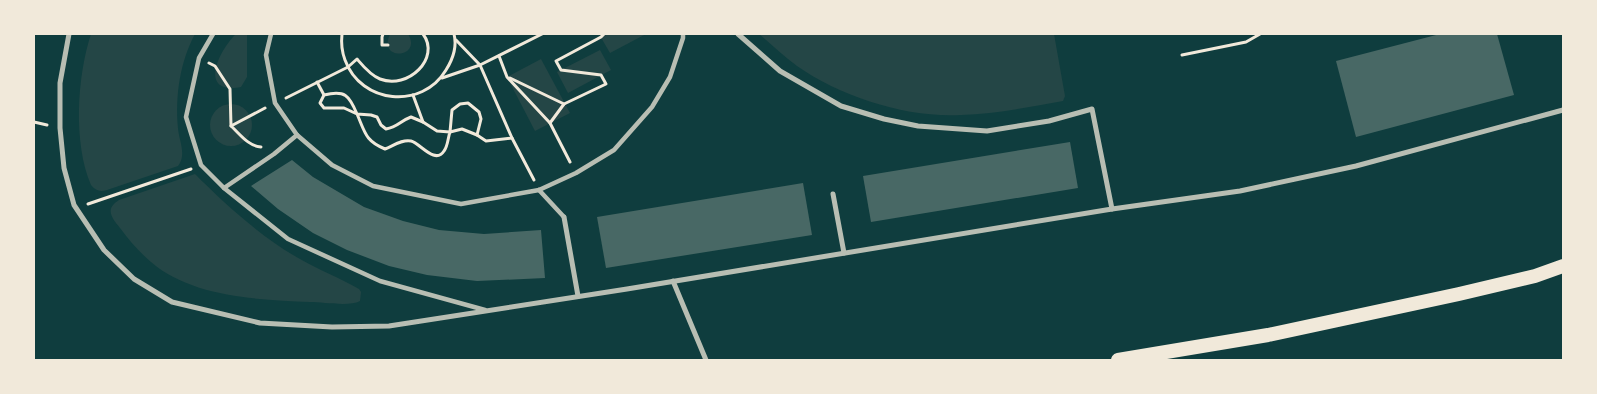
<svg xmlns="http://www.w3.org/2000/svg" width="1597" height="394" viewBox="0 0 1597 394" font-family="Raleway,sans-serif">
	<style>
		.green { fill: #244646 }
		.building { fill: #486865 }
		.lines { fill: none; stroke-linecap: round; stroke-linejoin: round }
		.path { stroke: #f1e9da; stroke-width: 3 }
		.pedestrian { stroke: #b8beb3; stroke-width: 4.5 }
		.minor { stroke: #b8beb3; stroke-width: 5 }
		.trunk { stroke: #f1e9da; stroke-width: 14 }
	</style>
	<rect width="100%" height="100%" fill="#0f3d3e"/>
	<g class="green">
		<path d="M91,34H195C180,62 175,96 178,128C179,141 187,155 178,166L107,190C100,192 96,191 91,185C73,143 77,77 91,34Z"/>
		<path d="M236,34H246L247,35V77L241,87C197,95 219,50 236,34Z"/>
		<path d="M390,34H408C423,58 377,62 390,34Z"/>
		<path d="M599,34H646L610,53Z"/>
		<path d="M759,34H1054L1065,96L1063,101C1029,107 995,114 961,115C907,118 841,97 797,66C783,56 771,44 759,34Z"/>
		<path d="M600,50L611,70L568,93L557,72Z"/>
		<path d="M541,59L570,113L535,131L507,77Z"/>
		<circle cx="231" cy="125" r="21"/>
		<path d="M195,174C225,204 262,238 300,259C319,270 340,278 359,289L361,292L360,301C349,307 323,302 310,302C259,300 191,297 151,262C139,252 129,240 120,228C111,217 105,209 119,200Z"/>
	</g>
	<g class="building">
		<path d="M1440,34H1497L1514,95L1356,137L1336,61Z"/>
		<path d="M1070,142L1078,188L871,222L863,176Z"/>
		<path d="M292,160L313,177L364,207L403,221L439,230L484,234L541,230L545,278L477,281L427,275L389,266L347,250L313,233L278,209L251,186Z"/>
		<path d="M803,183L812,235L606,268L597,217Z"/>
	</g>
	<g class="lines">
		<g class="path">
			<path d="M342,34C341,43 342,52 345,60C361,104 422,110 446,70C453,59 457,46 454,34"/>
			<path d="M383,34L382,37V45H388"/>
			<path d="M456,40L480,65L542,34"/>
			<path d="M1182,55L1246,42L1260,34"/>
			<path d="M499,56L507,77L550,123L570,162"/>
			<path d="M209,63L215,66L230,89L231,126L265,108"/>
			<path d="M442,78L480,65L512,138L486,141L477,135"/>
			<path d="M510,78L564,104"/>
			<path d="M317,82L324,95"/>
			<path d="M413,95L423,122"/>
			<path d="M286,98L348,67L357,59C363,66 370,75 380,79C408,90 441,58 423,34"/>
			<path d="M468,103L479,112L481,119L477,135L462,129L450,132L452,110L460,104Z"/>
			<path d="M357,114C365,132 365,141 385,149C393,146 402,139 411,141C420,143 435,165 444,151C448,146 448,137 450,132L437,131L423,122L411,117C400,121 398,127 386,129L381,125L377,117L371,115L357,114L344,108H324L320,103L324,95C345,90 349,95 357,114"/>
			<path d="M34,122L47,125"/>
			<path d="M550,123L564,104L606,84L601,75L561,70L556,61L601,37L604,34"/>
			<path d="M231,126C240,134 248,146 261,147"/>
			<path d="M512,138L534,180"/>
			<path d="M88,204L191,169"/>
		</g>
		<g class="pedestrian">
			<path d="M213,34L199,58L186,117L201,165L224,188L288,239L380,281L485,310"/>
			<path d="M271,34L266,55L275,103L297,135L332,165L373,186L461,204L539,190L576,173L614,150L652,107L670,77L683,38V34"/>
			<path d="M224,188L274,154L297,135"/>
			<path d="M539,190L564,217"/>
		</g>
		<g class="minor">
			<path d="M69,34L60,83V128L64,168L74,205L104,250L134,279L172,302L260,323L332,327L389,326L627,289L1112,209L1240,191L1356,166L1563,110"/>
			<path d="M738,34L780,71L841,106L884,119L918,126L987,131L1049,121L1092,109L1112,209"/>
			<path d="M833,194L844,253"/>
			<path d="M564,217L578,296"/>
			<path d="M673,281L706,360"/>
		</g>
		<path class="trunk" d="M1118,360L1268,335L1459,294L1535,276L1563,266"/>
	</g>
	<rect width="1597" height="394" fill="none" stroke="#f1e9da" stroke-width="70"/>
</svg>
